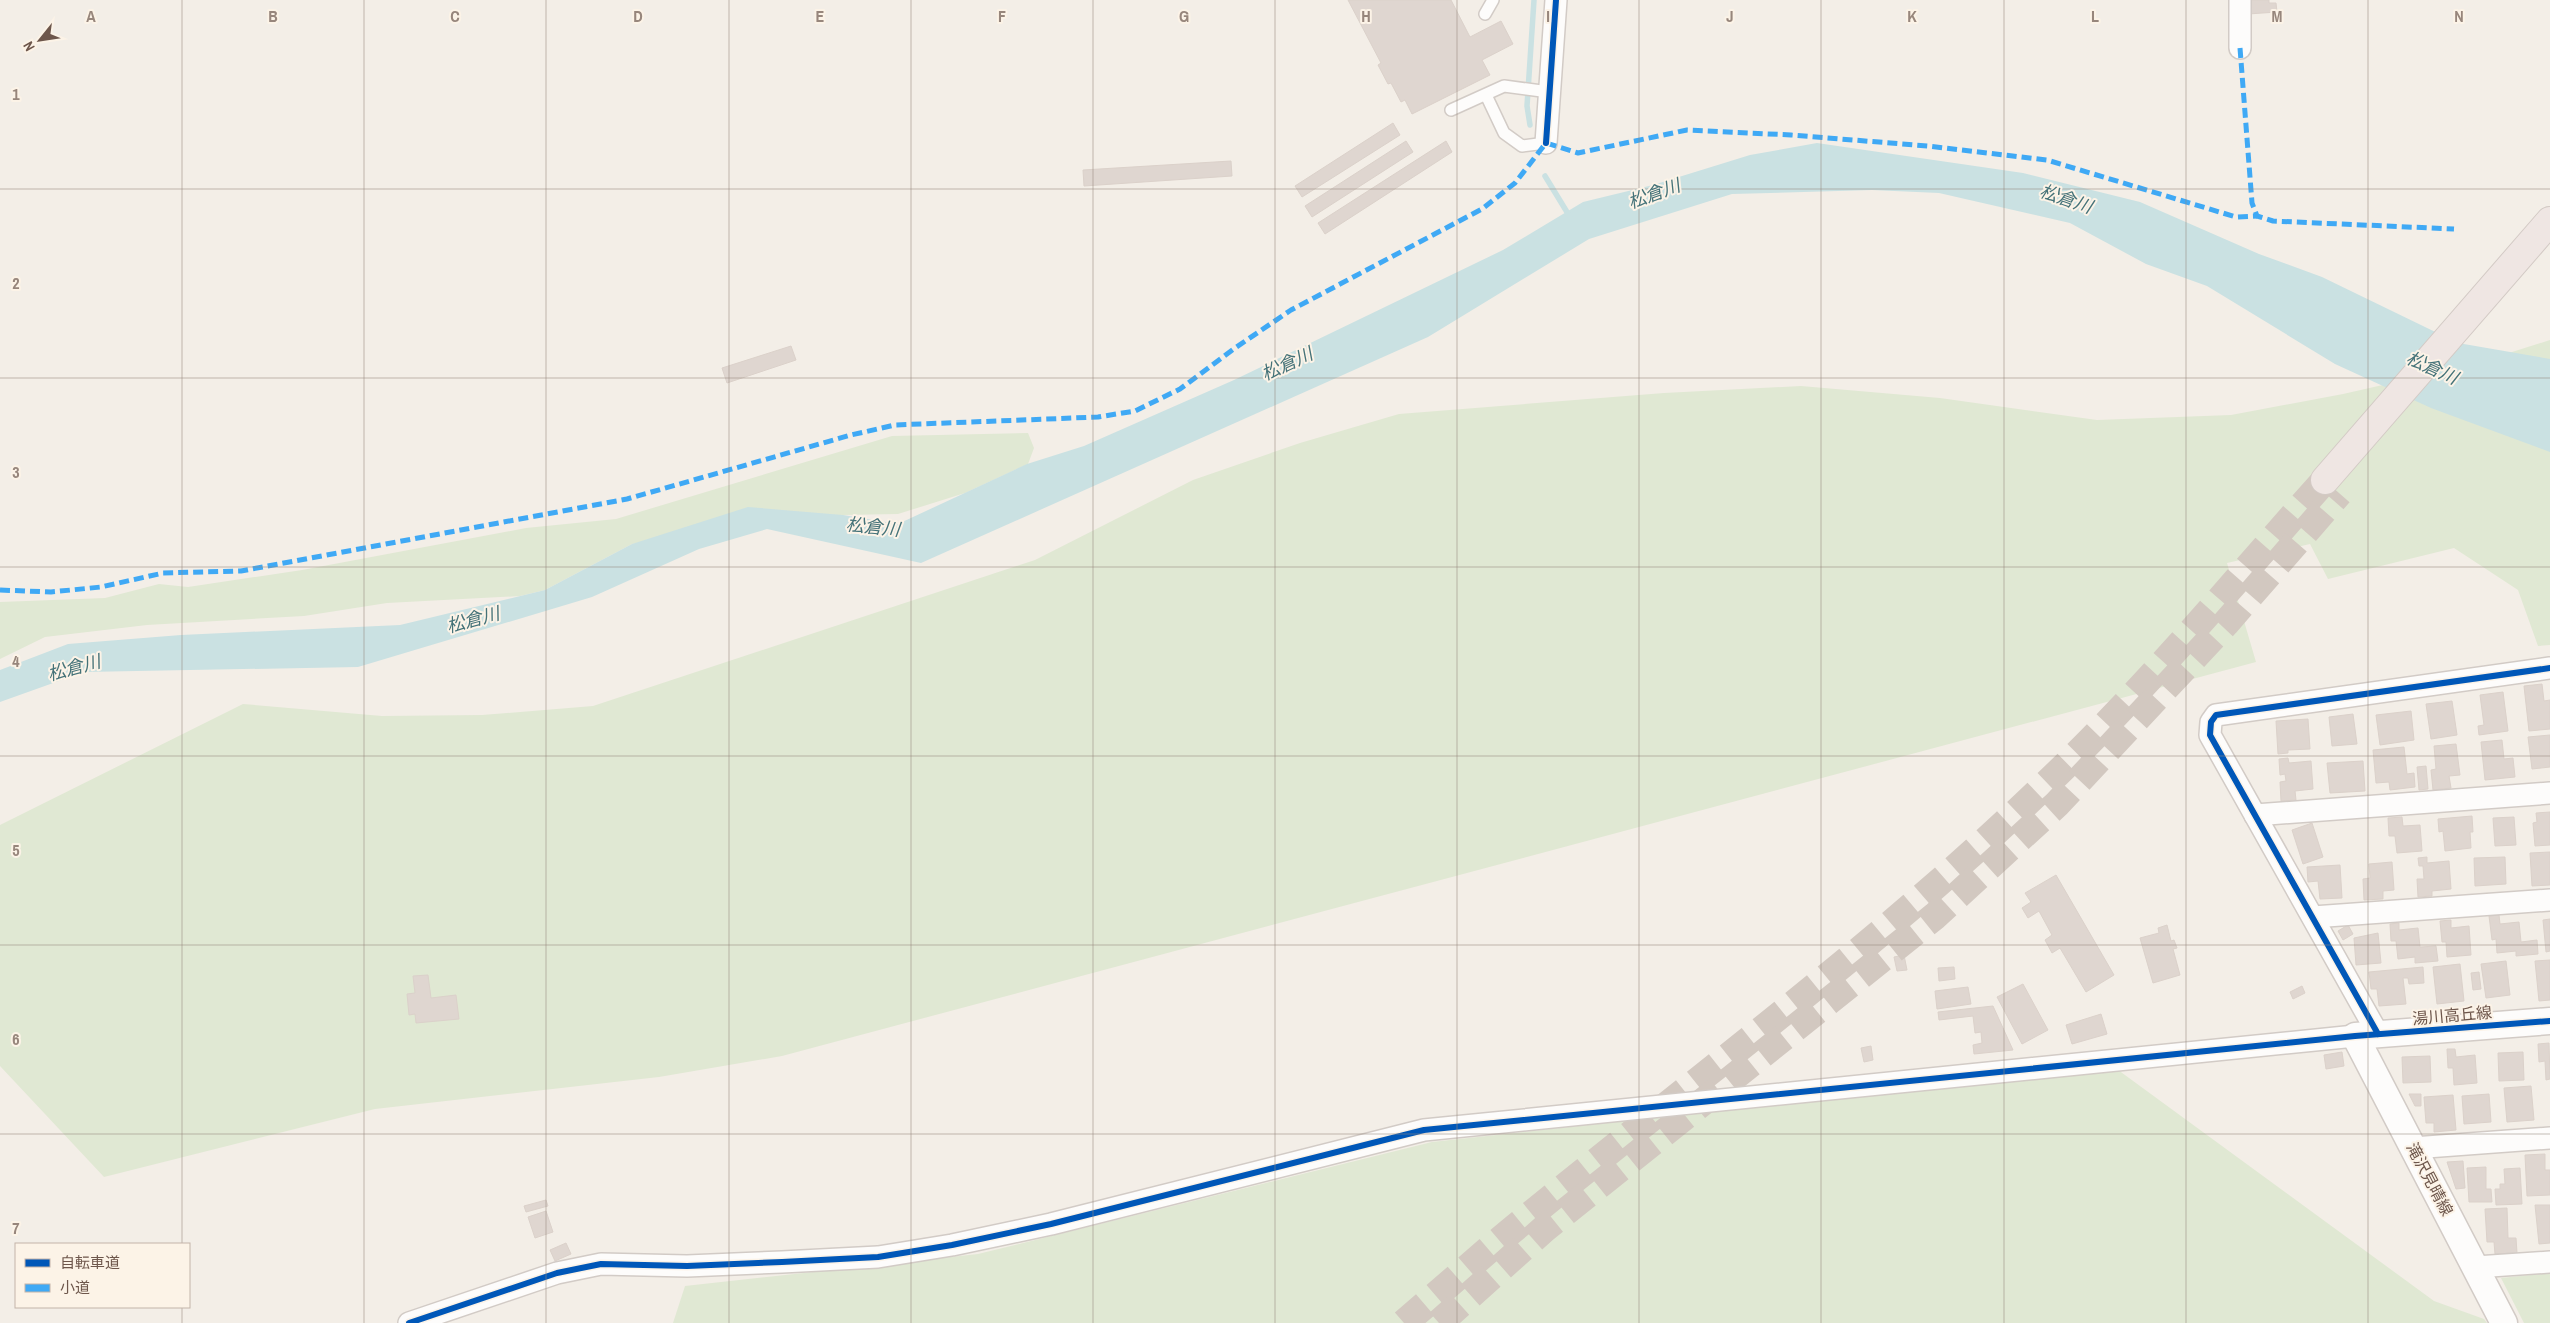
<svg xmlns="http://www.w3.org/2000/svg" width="2550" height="1323" viewBox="0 0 2550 1323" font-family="'Archivo Narrow','Noto Sans JP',sans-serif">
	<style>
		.green { fill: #e0e8d3 }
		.water { fill: #cae1e2 }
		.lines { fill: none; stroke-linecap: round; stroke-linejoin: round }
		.stream { stroke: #cae1e2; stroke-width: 5.5 }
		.building { fill: #dfd6d0; stroke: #dbd1ca }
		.motorway-tunnel { stroke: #d2c8c0; stroke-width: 28; stroke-dasharray: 28 14; stroke-linecap: butt }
		.service-casing { stroke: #d2cbc6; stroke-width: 14 }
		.minor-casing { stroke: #d2cbc6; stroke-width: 24 }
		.tertiary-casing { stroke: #d2cbc6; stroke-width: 29 }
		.motorway-casing { stroke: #d3cac5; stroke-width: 30 }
		.service { stroke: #fdfcfb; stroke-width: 11 }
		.minor { stroke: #fdfcfb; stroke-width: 21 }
		.tertiary { stroke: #fdfcfb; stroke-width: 26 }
		.motorway { stroke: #efe6e3; stroke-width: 28 }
		.quiet { stroke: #3fa9f5; stroke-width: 5; stroke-dasharray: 10 5; stroke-linecap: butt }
		.cycleway-casing { stroke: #fcf3e7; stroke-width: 9 }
		.cycleway { stroke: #0057b8; stroke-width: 6 }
		.grid { fill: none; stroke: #97867c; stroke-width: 1; stroke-opacity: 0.55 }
		.labels { text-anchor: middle; stroke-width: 4; stroke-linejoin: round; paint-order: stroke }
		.street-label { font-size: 16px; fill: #6d564b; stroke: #fcf3e7 }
		.water-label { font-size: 18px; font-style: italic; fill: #447278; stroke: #fcf3e7 }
		.grid-label { font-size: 16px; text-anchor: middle; font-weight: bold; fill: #97867c; stroke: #fcf3e7; stroke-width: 4; stroke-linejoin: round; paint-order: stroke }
	</style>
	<rect width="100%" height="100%" fill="#f3eee7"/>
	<g class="green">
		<path d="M2550,340V645L2538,646L2518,590L2454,548L2328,579L2310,544L2227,563L2256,662L782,1056L659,1077L375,1109L104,1177L0,1066V825L243,704L382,716L482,715L593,706L1035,560L1193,480L1300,443L1399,414L1664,393L1801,386L1940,398L2097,420L2231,415L2343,394L2471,365Z"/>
		<path d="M1028,433L1034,448L1028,464L965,493L898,514L843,515L632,544L545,590L520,596L387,603L304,616L147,625L45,637L0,659V602L105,598L159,584L188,587L302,570L526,528L616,519L892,436Z"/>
		<path d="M2114,1067L2434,1301L2484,1319L2487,1323H673L685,1286L978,1254L1432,1142Z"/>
		<path d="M2550,1273V1323H2524L2501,1278Z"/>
	</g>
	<path class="water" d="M1817,143L2023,173L2140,202L2259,254L2322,277L2458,343L2550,359V452L2431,408L2335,364L2207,286L2146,264L2070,223L1939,193L1872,190L1732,194L1589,239L1428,337L921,563L767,529L699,549L592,597L358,667L84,672L0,702V670L68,644L181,635L400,625L545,590L632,544L748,507L843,515L898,524L1027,464L1084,446L1234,380L1503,250L1583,202L1653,185L1750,155Z"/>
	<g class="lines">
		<g class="stream">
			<path d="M1530,125L1527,106L1534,0"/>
			<path d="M1545,176L1570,217"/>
		</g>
	</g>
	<g class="building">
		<path d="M1348,0H1451L1470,37L1501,21L1513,44L1482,60L1490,75L1412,114L1405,100L1401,102L1391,83L1388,84L1378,65L1381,63Z"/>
		<path d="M2247,0H2269V3H2276L2277,12L2248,14Z"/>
		<path d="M1393,123L1400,135L1302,197L1295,186Z"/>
		<path d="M1406,141L1413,152L1312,217L1305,206Z"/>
		<path d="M1446,141L1452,152L1325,234L1318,223Z"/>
		<path d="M1231,161L1232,176L1084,186L1083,170Z"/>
		<path d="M791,346L796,360L727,383L722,368Z"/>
		<path d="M2542,684L2544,701L2550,700V729L2529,731L2524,686Z"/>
		<path d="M2503,692L2508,731L2479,735L2478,726L2484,725L2480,695Z"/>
		<path d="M2452,701L2457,735L2431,739L2426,704Z"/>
		<path d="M2411,711L2414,740L2380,745L2376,715Z"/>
		<path d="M2353,714L2357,744L2332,746L2329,717Z"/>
		<path d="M2308,719L2310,749L2288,750V753L2278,754L2276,721Z"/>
		<path d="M2550,735V767L2532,769L2528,737Z"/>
		<path d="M2502,740L2504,759L2513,758L2515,777L2485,780L2481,742Z"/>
		<path d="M2456,744L2460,775L2449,776L2451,788L2433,790L2431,770L2436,769L2434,746Z"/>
		<path d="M2404,747L2407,774L2414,773L2415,787L2390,790L2389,782L2376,783L2373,750Z"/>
		<path d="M2288,758L2289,763L2311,761L2313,789L2295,791L2296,800L2281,801L2280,782L2286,781L2285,774L2280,775L2279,759Z"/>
		<path d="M2363,761L2365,791L2330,793L2327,763Z"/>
		<path d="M2426,766L2428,789L2419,790L2417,767Z"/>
		<path d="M2550,812V845L2535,846L2533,823L2537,822L2536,813Z"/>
		<path d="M2472,816L2473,832H2470L2471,848L2445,851L2443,831L2439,832L2438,819Z"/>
		<path d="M2402,817L2403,826L2420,825L2422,851L2397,853L2395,836H2389L2388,818Z"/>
		<path d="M2514,817L2516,845L2495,846L2493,818Z"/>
		<path d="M2312,823L2323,857L2303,864L2292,830Z"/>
		<path d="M2550,852V885L2532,886L2530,853Z"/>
		<path d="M2427,857V863L2449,861L2451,889L2432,891V896L2418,897L2417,879H2424L2423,866H2419L2418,858Z"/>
		<path d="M2505,857L2506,884L2475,886L2474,858Z"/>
		<path d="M2392,862L2394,890L2383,891V899L2364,900L2363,879L2370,878L2369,864Z"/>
		<path d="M2340,865L2342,898L2320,899L2318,881L2308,882L2307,867Z"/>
		<path d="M2056,875L2114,975L2086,992L2060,948L2052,953L2045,940L2052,935L2039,911L2028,918L2022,908L2031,902L2025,893Z"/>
		<path d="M2499,915L2500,924L2519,922L2521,942L2537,940L2538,954L2516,956V951L2497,953L2496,939L2492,940L2489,916Z"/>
		<path d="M2550,919V951L2546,952L2543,920Z"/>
		<path d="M2451,920V928L2469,926L2471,955L2447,957L2446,942H2442L2440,921Z"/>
		<path d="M2399,923V930L2418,928L2420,947L2436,946L2438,961L2415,963V957L2398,959L2396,941H2391L2390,924Z"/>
		<path d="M2167,925L2171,941L2174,940L2177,948L2173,949L2180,975L2153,983L2140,938L2159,933L2158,928Z"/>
		<path d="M2348,925L2353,934L2343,940L2338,931Z"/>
		<path d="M2378,933L2381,963L2356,965L2354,938Z"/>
		<path d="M1904,955L1907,970L1897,971L1894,957Z"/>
		<path d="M2550,960V1000L2539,1001L2535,961Z"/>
		<path d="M2506,961L2510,995L2486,998L2481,964Z"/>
		<path d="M2460,964L2464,1001L2437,1004L2433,967Z"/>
		<path d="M1954,967L1955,979L1939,981L1938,968Z"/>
		<path d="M2423,967L2424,983L2409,984L2408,978H2403L2406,1004L2379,1006L2377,989H2371L2369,972Z"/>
		<path d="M2479,972L2481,989L2473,990L2471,973Z"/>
		<path d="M428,975L431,998L456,995L459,1019L416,1023L415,1014L409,1015L407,994L415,993L413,976Z"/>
		<path d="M2023,984L2048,1030L2022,1044L1997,997Z"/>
		<path d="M2302,986L2305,993L2293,999L2290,992Z"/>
		<path d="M1968,987L1971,1004L1937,1009L1935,991Z"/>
		<path d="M1993,1006L2013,1050L1974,1054L1973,1045L1982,1043L1981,1032L1975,1033L1973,1016L1939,1020L1938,1012Z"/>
		<path d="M2101,1014L2107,1034L2072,1044L2066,1025Z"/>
		<path d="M2549,1043L2550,1079L2546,1080L2545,1061L2539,1062L2538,1044Z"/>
		<path d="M1871,1046L1873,1060L1864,1062L1861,1048Z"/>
		<path d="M2447,1049H2455L2456,1057L2475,1055L2477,1083L2454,1085L2453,1068H2448Z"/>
		<path d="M2342,1052L2344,1066L2326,1069L2324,1055Z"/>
		<path d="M2523,1052L2524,1080L2499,1081L2498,1053Z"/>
		<path d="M2430,1056L2431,1082L2403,1083L2402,1057Z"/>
		<path d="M2531,1086L2534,1120L2507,1122L2504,1088Z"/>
		<path d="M2409,1094H2421V1106H2415Z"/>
		<path d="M2489,1094L2491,1122L2464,1124L2462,1096Z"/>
		<path d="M2453,1095L2456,1130L2434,1132V1123H2426L2424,1097Z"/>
		<path d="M2545,1154V1170H2550V1195L2527,1196L2525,1155Z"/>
		<path d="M2463,1161L2465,1188L2456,1189L2447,1162Z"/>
		<path d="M2486,1167V1189H2491L2492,1202H2469L2467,1168Z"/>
		<path d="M2520,1168L2522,1204L2496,1205L2495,1189H2500V1184H2505L2504,1169Z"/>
		<path d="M546,1200L548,1206L526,1212L524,1206Z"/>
		<path d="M2535,1205H2550V1243L2539,1244Z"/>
		<path d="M2507,1208L2508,1238H2516L2517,1253L2495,1254L2494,1242H2487L2485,1209Z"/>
		<path d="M546,1211L553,1232L535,1238L528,1217Z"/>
		<path d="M566,1243L571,1254L555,1261L550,1250Z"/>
	</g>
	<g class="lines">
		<g class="motorway-tunnel">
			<path d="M1404,1323C1445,1288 1486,1251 1528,1217C1700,1076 1880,944 2040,790C2142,694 2232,584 2325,480"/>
			<path d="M1439,1323L1544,1229L1935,916L2057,804L2226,623L2339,493"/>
		</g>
		<defs>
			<g id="service">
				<path d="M1485,14L1493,0"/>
				<path d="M1486,95L1504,133L1522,146L1546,143"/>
				<path d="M1451,110L1504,86L1549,92"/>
			</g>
			<g id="minor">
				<path d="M2240,0V48"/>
				<path d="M1546,143L1556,0"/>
				<path d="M2255,815L2550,793"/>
				<path d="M2313,917L2550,900"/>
				<path d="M2378,1034L2210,735L2211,722L2216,715L2550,668"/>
				<path d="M2413,1148L2550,1138"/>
				<path d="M2476,1267L2550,1262"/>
				<path d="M409,1323L557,1273L601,1264L687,1266L782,1262L878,1257L952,1245L1051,1224L1424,1130L2355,1036"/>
			</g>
			<path id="tertiary" d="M2504,1323L2355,1036L2550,1021"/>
			<path id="motorway" d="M2325,480L2550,221"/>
		</defs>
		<use href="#service" class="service-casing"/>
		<use href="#minor" class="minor-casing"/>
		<use href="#tertiary" class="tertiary-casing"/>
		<use href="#motorway" class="motorway-casing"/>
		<use href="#service" class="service"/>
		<use href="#minor" class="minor"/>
		<use href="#tertiary" class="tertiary"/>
		<use href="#motorway" class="motorway"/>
		<g class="quiet">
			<path d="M2240,48L2252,203L2257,216L2273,221L2454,229"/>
			<path d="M0,590L51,592L101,587L163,573L241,571L627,499L851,435L895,425L1098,417L1135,411L1180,389L1235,348L1291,310L1482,209L1515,183L1546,143L1578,153L1687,130L1791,135L1928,146L2047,160L2236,217L2257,216"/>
		</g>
		<defs>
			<g id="cycleway">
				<path d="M1546,143L1556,0"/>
				<path d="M2378,1034L2210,735L2211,722L2216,715L2550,668"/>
				<path d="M409,1323L557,1273L601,1264L687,1266L782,1262L878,1257L952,1245L1051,1224L1424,1130L2355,1036L2550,1021"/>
			</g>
		</defs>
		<use href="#cycleway" class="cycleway-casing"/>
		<use href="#cycleway" class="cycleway"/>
	</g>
	<path class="grid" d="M182,0V1244M364,0V1323M546,0V1323M729,0V1323M911,0V1323M1093,0V1323M1275,0V1323M1457,0V1323M1639,0V1323M1821,0V1323M2004,0V1323M2186,0V1323M2368,0V1323M0,189H2550M0,378H2550M0,567H2550M0,756H2550M0,945H2550M0,1134H2550M182,1307V1323"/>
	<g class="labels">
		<g class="street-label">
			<text transform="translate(2452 1015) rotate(-5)" y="6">湯川高丘線</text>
			<text transform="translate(2430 1179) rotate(62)" y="6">滝沢見晴線</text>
		</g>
		<g class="water-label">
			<text transform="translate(1654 194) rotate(-20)" y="6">松倉川</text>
			<text transform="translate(2066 199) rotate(19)" y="6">松倉川</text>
			<text transform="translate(1287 364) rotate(-25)" y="6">松倉川</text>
			<text transform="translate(2432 368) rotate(24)" y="6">松倉川</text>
			<text transform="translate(873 527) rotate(6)" y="6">松倉川</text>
			<text transform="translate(473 620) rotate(-15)" y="6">松倉川</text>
			<text transform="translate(74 668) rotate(-15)" y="6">松倉川</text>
		</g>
	</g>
	<g class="grid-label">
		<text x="91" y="22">A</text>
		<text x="273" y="22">B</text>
		<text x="455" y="22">C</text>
		<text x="638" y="22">D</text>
		<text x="820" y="22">E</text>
		<text x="1002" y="22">F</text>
		<text x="1184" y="22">G</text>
		<text x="1366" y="22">H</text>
		<text x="1548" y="22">I</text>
		<text x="1730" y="22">J</text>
		<text x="1912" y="22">K</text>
		<text x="2095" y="22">L</text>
		<text x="2277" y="22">M</text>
		<text x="2459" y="22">N</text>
		<text x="16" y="100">1</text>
		<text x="16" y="289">2</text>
		<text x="16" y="478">3</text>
		<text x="16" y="667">4</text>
		<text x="16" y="856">5</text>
		<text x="16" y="1045">6</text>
		<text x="16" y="1234">7</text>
	</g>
	<rect x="15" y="1243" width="175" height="65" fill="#fcf3e7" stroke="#c3b4a9"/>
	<rect x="25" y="1259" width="25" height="8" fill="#0057b8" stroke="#c3b4a9"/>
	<text x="60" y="1268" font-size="15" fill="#6d564b">自転車道</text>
	<rect x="25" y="1284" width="25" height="8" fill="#3fa9f5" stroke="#c3b4a9"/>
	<text x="60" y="1293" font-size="15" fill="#6d564b">小道</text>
	<g transform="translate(40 40) rotate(240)" stroke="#fcf3e7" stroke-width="4" paint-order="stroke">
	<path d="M0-4L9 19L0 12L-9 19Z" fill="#6d564b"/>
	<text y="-8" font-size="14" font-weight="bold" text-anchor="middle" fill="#6d564b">N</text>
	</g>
</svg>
